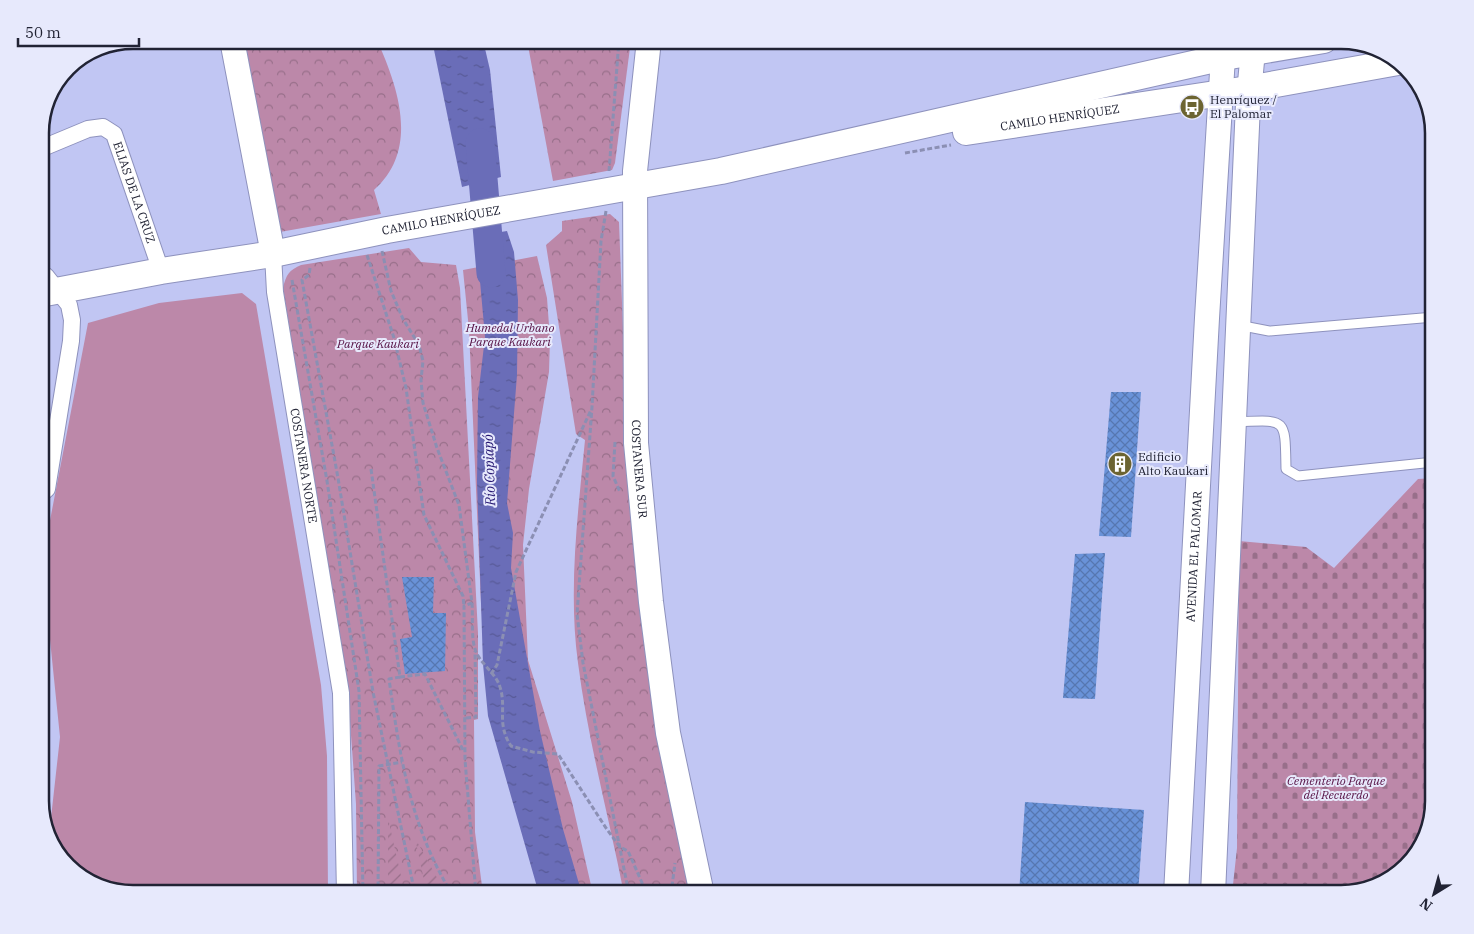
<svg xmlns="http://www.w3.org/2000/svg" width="1474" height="934" viewBox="0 0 1474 934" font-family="'IBM Plex Serif',serif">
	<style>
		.grass { fill: #bc88a9 }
		.forest { fill: url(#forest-crowns) }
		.cemetery { fill: url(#cemetery-stones) }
		.garden { fill: url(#garden-furrows) }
		.water { fill: url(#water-ripples) }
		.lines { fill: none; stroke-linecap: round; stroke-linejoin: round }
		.river { stroke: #6a6db8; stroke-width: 29 }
		.building { fill: url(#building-cross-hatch) }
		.lane-casing { stroke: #8e92bd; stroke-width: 11 }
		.street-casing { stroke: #8e92bd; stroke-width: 18 }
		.secondary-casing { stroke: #8e92bd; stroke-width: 26 }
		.primary-casing { stroke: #8e92bd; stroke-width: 28 }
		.path { stroke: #8b8fb3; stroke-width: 3; stroke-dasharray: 5 2.5; stroke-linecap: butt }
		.lane { stroke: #fff; stroke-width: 9 }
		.street { stroke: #fff; stroke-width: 16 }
		.secondary { stroke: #fff; stroke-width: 24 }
		.primary { stroke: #fff; stroke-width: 26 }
		.labels { text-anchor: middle; stroke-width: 4; stroke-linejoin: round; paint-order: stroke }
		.poi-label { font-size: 12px; fill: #212334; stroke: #e7e9fc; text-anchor: start }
		.street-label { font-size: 12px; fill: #212334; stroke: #e7e9fc }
		.park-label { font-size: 12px; font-style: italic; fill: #571245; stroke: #e7e9fc }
		.water-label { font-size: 14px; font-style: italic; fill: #271973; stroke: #e7e9fc }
		.rim { fill: none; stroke: #212334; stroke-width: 2.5 }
	</style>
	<defs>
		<pattern id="forest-crowns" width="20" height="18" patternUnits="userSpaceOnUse" patternTransform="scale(1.25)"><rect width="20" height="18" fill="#bc88a9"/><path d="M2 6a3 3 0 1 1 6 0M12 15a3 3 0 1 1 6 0" fill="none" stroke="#986f8a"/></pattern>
		<pattern id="cemetery-stones" width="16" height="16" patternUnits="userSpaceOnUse" patternTransform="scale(1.25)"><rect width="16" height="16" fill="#bc88a9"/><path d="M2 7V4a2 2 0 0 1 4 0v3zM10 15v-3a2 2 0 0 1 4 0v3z" fill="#986f8a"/></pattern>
		<pattern id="garden-furrows" width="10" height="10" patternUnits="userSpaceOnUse" patternTransform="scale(1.25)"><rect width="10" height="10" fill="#bc88a9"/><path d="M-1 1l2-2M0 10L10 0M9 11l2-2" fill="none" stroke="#986f8a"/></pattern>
		<pattern id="water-ripples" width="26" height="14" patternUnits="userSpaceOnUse" patternTransform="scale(1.25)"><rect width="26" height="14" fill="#6a6db8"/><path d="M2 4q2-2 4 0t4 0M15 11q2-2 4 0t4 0" fill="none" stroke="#575996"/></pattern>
		<pattern id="building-cross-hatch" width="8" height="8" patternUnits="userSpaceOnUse" patternTransform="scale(1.25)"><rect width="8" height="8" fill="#6992d8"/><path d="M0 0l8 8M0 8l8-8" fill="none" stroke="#5677b0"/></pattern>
	</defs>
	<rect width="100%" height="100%" fill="#c1c6f3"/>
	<path class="grass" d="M242,293L256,304L321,685L327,756L328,894H132L81,879L53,848L49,836L60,737L42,562L88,323L159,303Z"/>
	<g class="forest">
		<path d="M243,40H377C398,87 420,149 374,190L381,214L280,232Z"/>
		<path d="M527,40H631L615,163L612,170L553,181Z"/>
		<path d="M610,214L619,222L626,410L695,894H624C609,817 588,741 578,663C568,589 578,513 585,440L576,434L546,245L562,231V221Z"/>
		<path d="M409,248L421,262L456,265L460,288L478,633V719L474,720L475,832L483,894H357L356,804L347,680L283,288C286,275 289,270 301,265Z"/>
		<path d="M537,256L547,298L550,339L549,372L529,489L523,545L528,660L572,802L593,894H546L483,627L481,603L469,330L463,270Z"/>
	</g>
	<path class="cemetery" d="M1434,478V802L1419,853L1388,882L1342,894H1232L1237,848L1239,541L1306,547L1334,568L1418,479Z"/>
	<g class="garden">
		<path d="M388,818L405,894H388Z"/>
		<path d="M415,838L446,894H427Z"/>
	</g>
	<g class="water">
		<path d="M432,40H483L490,70L501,177L462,187Z"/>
		<path d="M507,231L514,252L518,300L517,375L507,503L513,533L511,568L540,731L563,829L582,894H539L488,716L483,664L477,482L478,397L485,337L476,236Z"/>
	</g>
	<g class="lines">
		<path class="river" d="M480,143L491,273"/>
	</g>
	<g class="building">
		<path d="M1111,392H1141L1131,537L1099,536Z"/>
		<path d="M1105,553L1095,699L1063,698L1075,554Z"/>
		<path d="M402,577H434L433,613H446L445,671L405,674L400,639L412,637Z"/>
		<path d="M1025,802L1144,810L1138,894H1019Z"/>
	</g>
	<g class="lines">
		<defs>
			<g id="lane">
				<path d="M1238,325L1269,331L1434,317"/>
				<path d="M1234,422C1287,420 1285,416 1286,469L1298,476L1434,462"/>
			</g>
			<g id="street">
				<path id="s1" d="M40,149L88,129L103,127L114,134L161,271"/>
				<path id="s2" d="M273,254L275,292L341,693L345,894"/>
				<path d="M40,495L47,489L71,341L72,320L69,305L46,276"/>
			</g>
			<g id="secondary">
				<path d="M232,40L273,254"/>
				<path id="s3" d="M649,40L635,171L636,443L651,602L668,733L702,894"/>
				<path id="s4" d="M1176,894L1207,318L1224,40"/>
				<path d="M1213,894L1248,104L1254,40"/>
			</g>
			<g id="primary">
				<path id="s5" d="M966,132L1248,89L1398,62"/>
				<path id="s6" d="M40,294L161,271L273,254L387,230L721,171L1224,57L1324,40"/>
			</g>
		</defs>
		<use href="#lane" class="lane-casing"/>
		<use href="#street" class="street-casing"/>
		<use href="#secondary" class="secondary-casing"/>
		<use href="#primary" class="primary-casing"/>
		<g class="path">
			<path d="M905,153L951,145"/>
			<path d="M609,171L619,40"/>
			<path d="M606,211L601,241L592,407L577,614L583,663L629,894"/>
			<path d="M382,251L391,291L403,319L419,345L423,361L421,380L423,403L437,448L459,505L472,603L464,606L465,760L476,894"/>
			<path d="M367,255L394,338L406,388L424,515L463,596L464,606"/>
			<path d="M310,268L309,275L302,280L338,478L373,692L415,894"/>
			<path d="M292,280L327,481L359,691L363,894"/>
			<path d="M615,442L613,476L620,492"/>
			<path d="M371,469L400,677L425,674L464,752"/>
			<path d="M472,603C473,617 471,636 475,649C479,663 496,673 500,687C507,709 496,723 511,746L533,752L558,754L606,828L620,847L628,851L647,894"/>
			<path d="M491,674L497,665L516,572L591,410"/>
			<path d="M400,677L389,679C400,757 410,826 452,894"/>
			<path d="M466,718L476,717L475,651"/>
			<path d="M378,894L379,766L402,762"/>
			<path d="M671,894L675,863"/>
		</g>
		<use href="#lane" class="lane"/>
		<use href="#street" class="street"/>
		<use href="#secondary" class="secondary"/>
		<use href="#primary" class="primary"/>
	</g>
	<defs>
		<symbol id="bus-disc" viewBox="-11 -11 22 22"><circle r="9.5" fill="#6c6431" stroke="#e7e9fc"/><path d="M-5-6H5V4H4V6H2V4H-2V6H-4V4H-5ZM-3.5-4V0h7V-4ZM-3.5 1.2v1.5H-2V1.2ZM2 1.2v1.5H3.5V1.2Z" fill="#fff"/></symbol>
		<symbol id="building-disc" viewBox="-11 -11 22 22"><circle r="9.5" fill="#6c6431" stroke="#e7e9fc"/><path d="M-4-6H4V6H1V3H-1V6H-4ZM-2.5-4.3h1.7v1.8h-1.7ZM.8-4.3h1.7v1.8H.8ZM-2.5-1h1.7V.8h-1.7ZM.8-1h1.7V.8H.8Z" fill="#fff"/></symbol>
	</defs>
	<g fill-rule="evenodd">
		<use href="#bus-disc" x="1178" y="93" width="28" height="28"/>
		<use href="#building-disc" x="1106" y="450" width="28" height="28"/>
	</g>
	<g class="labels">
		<g class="poi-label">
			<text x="1210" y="104">Henríquez /<tspan x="1210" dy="14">El Palomar</tspan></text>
			<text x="1138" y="461">Edificio<tspan x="1138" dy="14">Alto Kaukari</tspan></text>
		</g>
		<g class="street-label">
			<text dy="4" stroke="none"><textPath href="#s5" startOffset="95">CAMILO HENRÍQUEZ</textPath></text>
			<text dy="4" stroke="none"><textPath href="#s1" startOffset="142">ELIAS DE LA CRUZ</textPath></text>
			<text dy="4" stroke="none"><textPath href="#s6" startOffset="408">CAMILO HENRÍQUEZ</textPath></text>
			<text dy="4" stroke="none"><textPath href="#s2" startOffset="214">COSTANERA NORTE</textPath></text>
			<text dy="4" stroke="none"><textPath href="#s3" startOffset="430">COSTANERA SUR</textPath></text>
			<text dy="4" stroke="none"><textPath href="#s4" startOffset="338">AVENIDA EL PALOMAR</textPath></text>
		</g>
		<g class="park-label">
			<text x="510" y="332">Humedal Urbano<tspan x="510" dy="14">Parque Kaukari</tspan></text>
			<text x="378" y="348">Parque Kaukari</text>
			<text x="1336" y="785">Cementerio Parque<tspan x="1336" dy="14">del Recuerdo</tspan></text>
		</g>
		<g class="water-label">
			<text transform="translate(489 470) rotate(-92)" y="5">Río Copiapó</text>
		</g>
	</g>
	<path d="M0 0H1474V934H0ZM133 49H1341A84 84 0 0 1 1425 133V801A84 84 0 0 1 1341 885H133A84 84 0 0 1 49 801V133A84 84 0 0 1 133 49Z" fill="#e7e9fc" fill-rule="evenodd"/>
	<path class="rim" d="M133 49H1341A84 84 0 0 1 1425 133V801A84 84 0 0 1 1341 885H133A84 84 0 0 1 49 801V133A84 84 0 0 1 133 49Z"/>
	<g transform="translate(1434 894) rotate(217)" stroke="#e7e9fc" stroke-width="4" paint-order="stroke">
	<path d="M0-4L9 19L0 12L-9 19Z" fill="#212334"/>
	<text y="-8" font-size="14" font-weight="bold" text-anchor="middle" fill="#212334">N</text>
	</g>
	<path d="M18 38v8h121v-8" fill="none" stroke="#212334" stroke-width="2.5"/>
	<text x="25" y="38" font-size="15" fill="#212334" stroke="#e7e9fc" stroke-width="4" paint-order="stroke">50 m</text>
</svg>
